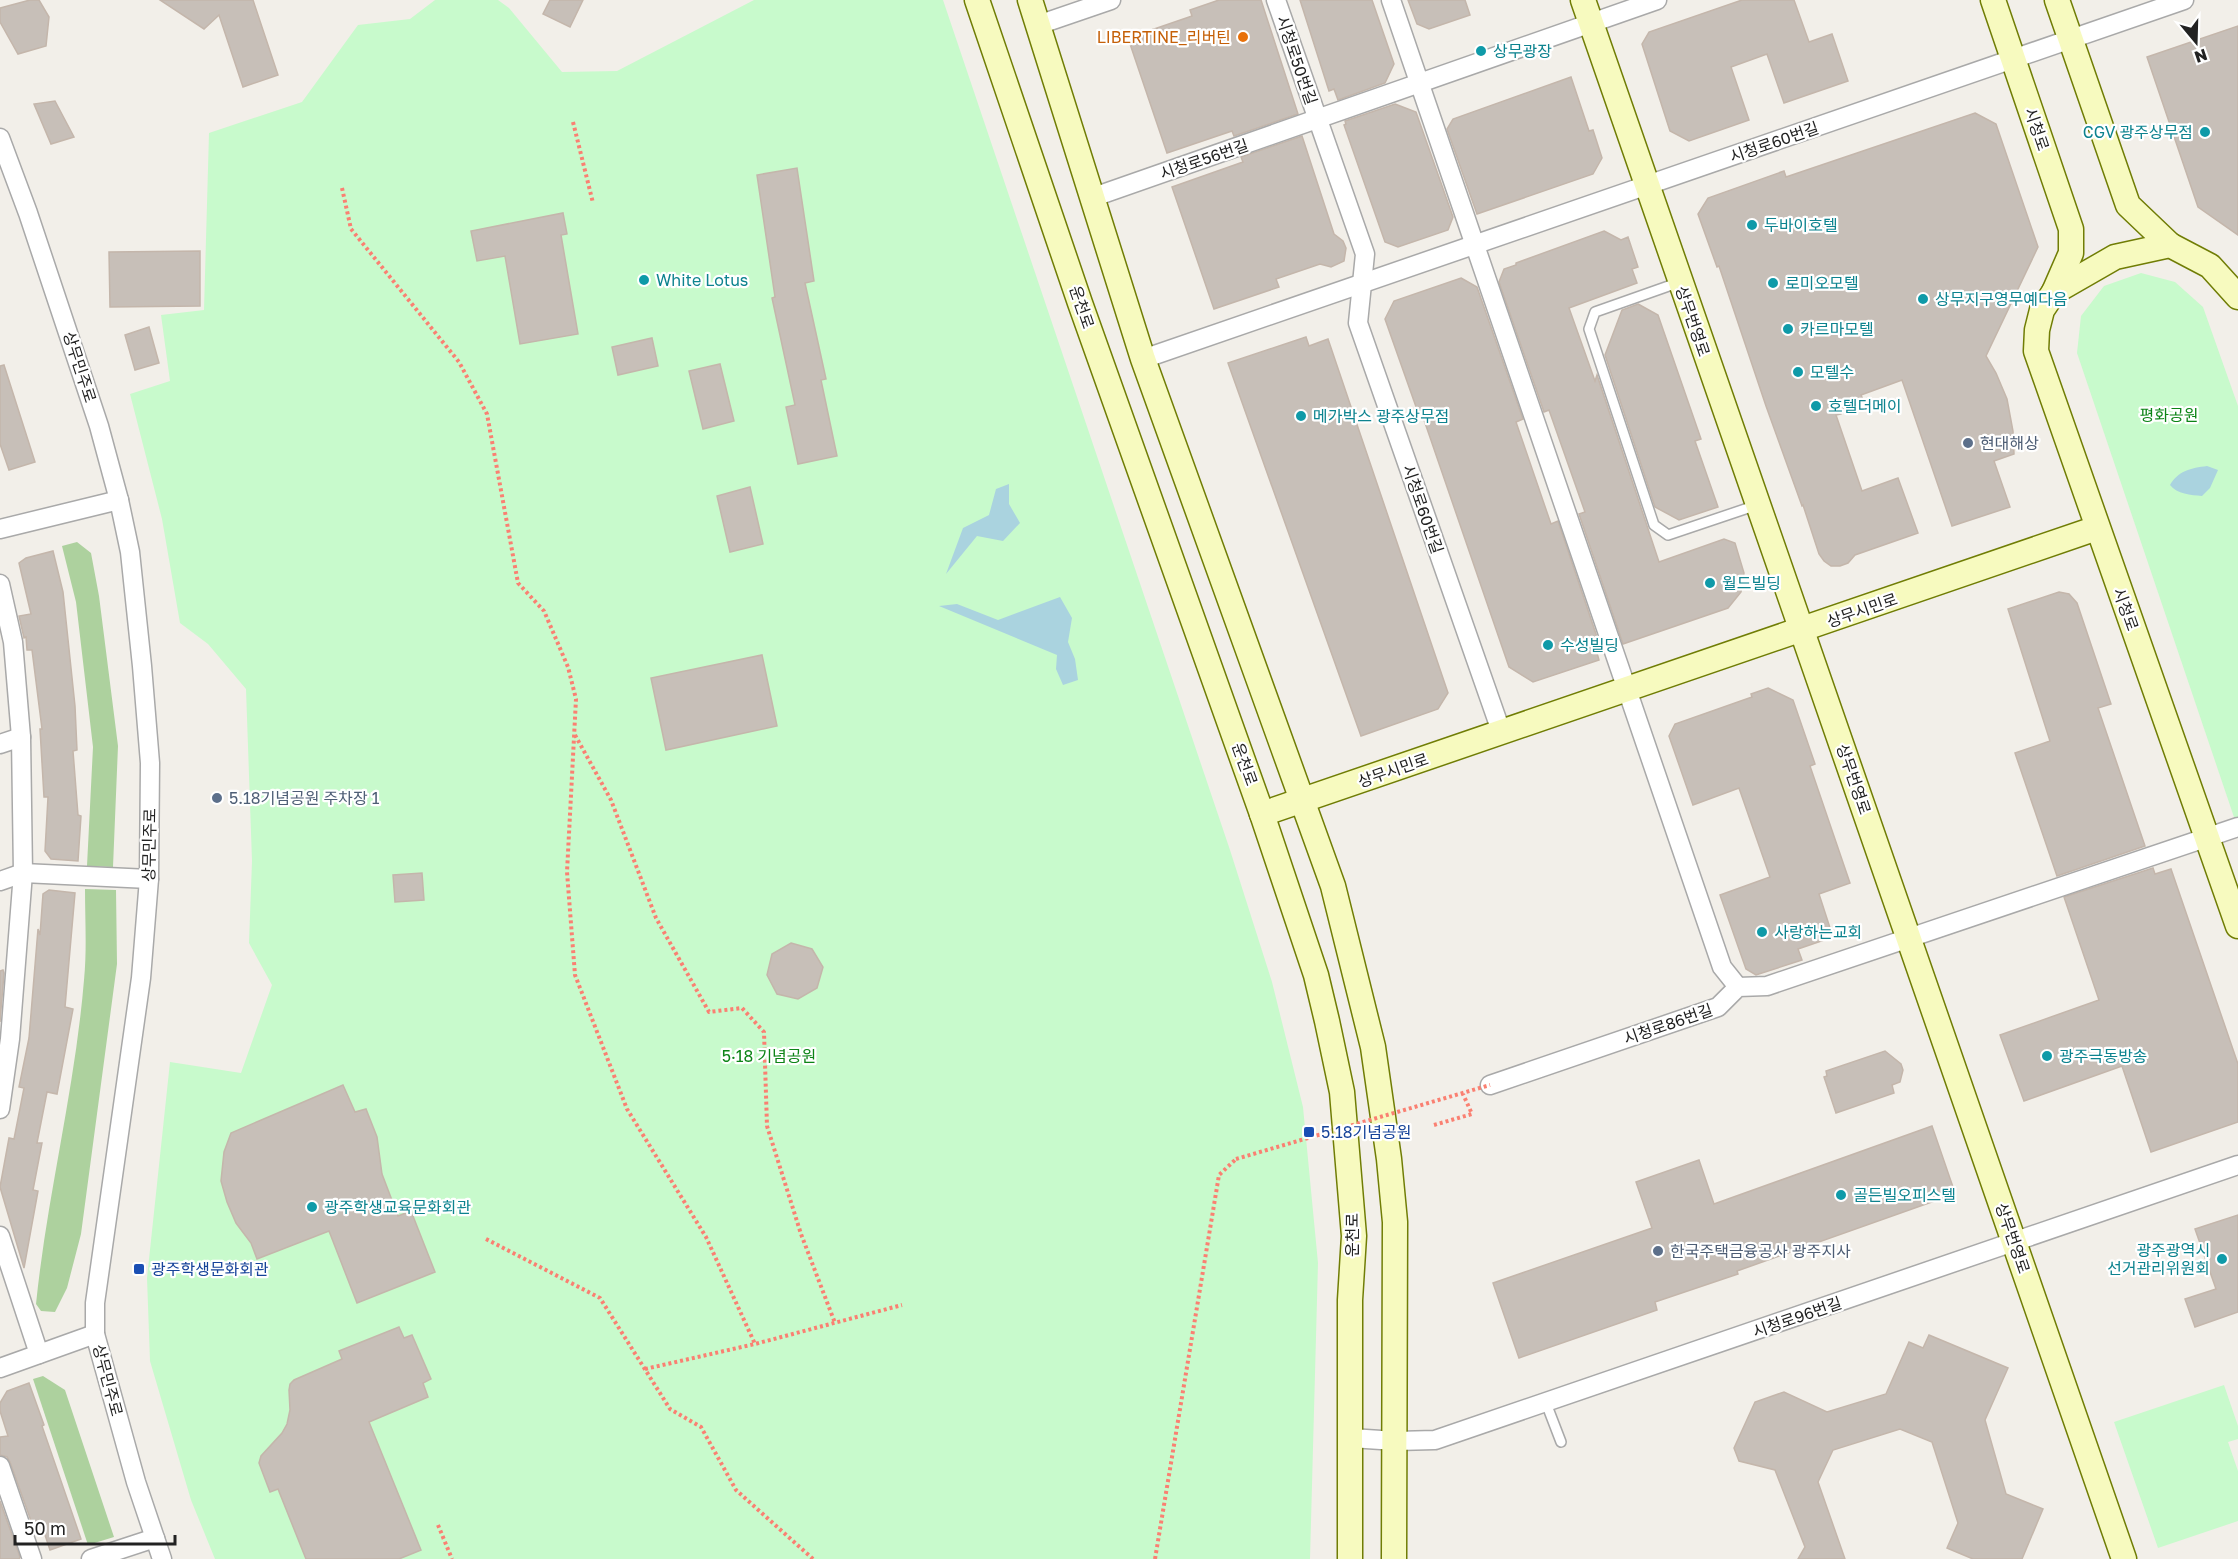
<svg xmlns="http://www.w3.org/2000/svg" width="2238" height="1559" viewBox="0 0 2238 1559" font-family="'Golos Text','Noto Sans KR',sans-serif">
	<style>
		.forest { fill: #add19e }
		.park { fill: #c8facc }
		.water { fill: #aad3df }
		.building { fill: #c7bfb8; stroke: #c4b6ab; stroke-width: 1.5 }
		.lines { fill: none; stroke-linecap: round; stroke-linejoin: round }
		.lane-casing { stroke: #a9a9a9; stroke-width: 12 }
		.street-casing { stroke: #a9a9a9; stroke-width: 21 }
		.secondary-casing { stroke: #707d05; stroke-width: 27 }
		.path { stroke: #fa8072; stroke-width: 4; stroke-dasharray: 3 3; stroke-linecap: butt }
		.lane { stroke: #fff; stroke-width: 9 }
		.street { stroke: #fff; stroke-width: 18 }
		.secondary { stroke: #f7fabf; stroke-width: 24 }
		.path-bridge { stroke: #fa8072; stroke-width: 4; stroke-dasharray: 3 3; stroke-linecap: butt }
		.food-dot { fill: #e8710a; stroke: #fff; stroke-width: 2 }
		.culture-dot { fill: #0f9aa8; stroke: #fff; stroke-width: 2 }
		.service-dot { fill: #5c6f8a; stroke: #fff; stroke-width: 2 }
		.transit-dot { fill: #1a4fb4; stroke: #fff; stroke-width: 2 }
		.labels { text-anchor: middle; stroke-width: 4.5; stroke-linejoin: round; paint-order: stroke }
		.food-label { font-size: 16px; fill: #c56008; stroke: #fff; text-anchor: end }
		.culture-label { font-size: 16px; fill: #0d838f; stroke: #fff; text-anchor: start }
		.street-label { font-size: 16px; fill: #222; stroke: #fff }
		.park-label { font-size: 16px; fill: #0c8416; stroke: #fff }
		.service-label { font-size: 16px; fill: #4e5e75; stroke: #fff; text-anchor: start }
		.transit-label { font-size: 16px; fill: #164399; stroke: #fff; text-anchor: start }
	</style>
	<rect width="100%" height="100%" fill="#f2efe9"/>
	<g class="forest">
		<path d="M77,542L91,553L99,596L118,746L113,867L87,866L93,747L76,602L62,546Z"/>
		<path d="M85,889L116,890L117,964L81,1234L67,1288L55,1312L41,1311L36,1304C47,1196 75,1089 84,980C87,950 85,919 85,889Z"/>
		<path d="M43,1376L65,1390L114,1537L88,1545L33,1379Z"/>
	</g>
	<g class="park">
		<path d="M435,0H498L509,8L562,72L617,71L754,0H943L1230,850L1272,982L1303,1107L1318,1263L1310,1559H215L191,1500L150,1361L147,1278L170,1062L241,1073L272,985L249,943L252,861L246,689L208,644L180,623L162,519L130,394L170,381L161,315L204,310L209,133L302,102L358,25L410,19Z"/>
		<path d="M2141,273L2175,282L2203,307L2238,406V829L2077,353L2081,316L2104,286Z"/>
		<path d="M2224,1385L2238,1426V1439L2228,1442L2238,1471V1521L2158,1548L2114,1422Z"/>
	</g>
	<g class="water">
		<path d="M2207,466L2218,470L2210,488L2202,496C2191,495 2177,494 2170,485C2178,471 2191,468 2207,466Z"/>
		<path d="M1009,484V504L1020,523L1003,541L977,536L946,574L963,528L989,515L996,489Z"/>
		<path d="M1060,597L1072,618L1068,642L1075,659L1078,680L1063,685L1056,669L1057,655L939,606L957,604L998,620Z"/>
	</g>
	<g class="building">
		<path d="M30,0H39L49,17L46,46L18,54L0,22V8Z"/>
		<path d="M160,0H253L278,75L243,87L219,15L204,29Z"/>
		<path d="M550,0H583L570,27L543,14Z"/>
		<path d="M1219,0H1261L1298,114L1234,136L1232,131L1167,153L1128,38L1192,16L1190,10Z"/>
		<path d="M1300,0H1372L1394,64L1385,83L1338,100L1334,89L1329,91Z"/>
		<path d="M1408,0H1465L1470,15L1429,29L1417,24Z"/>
		<path d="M1742,0H1794L1809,42L1832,34L1848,81L1784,103L1767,54L1731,67L1749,120L1689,141L1670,131L1642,44L1649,32Z"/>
		<path d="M2238,26V235L2198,207L2147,57Z"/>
		<path d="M1571,77L1589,131L1593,130L1602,158L1593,174L1477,214L1447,129L1453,119Z"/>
		<path d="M55,101L74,137L51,144L34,104Z"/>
		<path d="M1395,104L1416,112L1453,217L1448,230L1398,247L1385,242L1344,125L1346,124L1345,121Z"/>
		<path d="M1975,113L1996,124L2038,247L1986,356L1996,373L2007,399L2013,431L2014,454L1994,461L2010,507L1952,526L1902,380L1861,395L1864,402L1840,410L1841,414L1836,415L1862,491L1898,478L1918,533L1855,555L1848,563L1840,566H1831L1824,561L1819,554L1803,505L1802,506L1766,406L1719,266L1717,267L1698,214L1708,198L1784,171L1786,177Z"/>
		<path d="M1302,136L1334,234L1343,241L1346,248L1344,261L1331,267L1320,264L1276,279L1279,287L1214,309L1172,187L1243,162L1241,157Z"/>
		<path d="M797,168L814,281L805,283L826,379L821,380L837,456L798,464L786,407L795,405L772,298L775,297L757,175Z"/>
		<path d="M563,213L567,234L561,235L578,334L520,344L505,256L477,261L471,231Z"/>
		<path d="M1604,231L1621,240L1628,237L1638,267L1632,269L1637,283L1569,308L1595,381L1597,375L1659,562L1724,539L1735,543L1744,573L1741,592L1728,608L1623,644L1579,514L1585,512L1549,410L1544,412L1499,282L1504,269L1516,265V263Z"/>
		<path d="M200,251V306L110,307L109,252Z"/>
		<path d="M1461,278L1477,287L1523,419L1516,422L1551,524L1558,521L1602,652L1597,653L1599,660L1533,682L1509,667L1423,417L1420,418L1385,319L1394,301Z"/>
		<path d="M1638,304L1658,315L1701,439L1695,441L1718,507L1679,520L1655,507L1605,355L1622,310Z"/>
		<path d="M149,327L159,363L135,370L125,335Z"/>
		<path d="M1306,337L1309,346L1328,339L1448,693L1438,709L1361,736L1228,363Z"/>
		<path d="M652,338L658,366L618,375L612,347Z"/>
		<path d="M720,364L734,421L703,429L689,371Z"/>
		<path d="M4,365L35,462L9,470L0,444V366Z"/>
		<path d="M750,487L763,544L730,552L717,496Z"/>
		<path d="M53,551L63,592L75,706L77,750L73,751L78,815L81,816L78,861L51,859L45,851L48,797H44L40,729H42L32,650H27L26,637L24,638L19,616L31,614L19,563L26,558Z"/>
		<path d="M2059,592L2069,594L2077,603L2111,704L2098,708L2145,846L2057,876L2015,753L2050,741L2008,609Z"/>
		<path d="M762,655L777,726L666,750L651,678Z"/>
		<path d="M1768,688L1793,700L1815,764L1810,766L1850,883L1819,894L1833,937L1798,949L1802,960L1756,975L1746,969L1720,895L1770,877L1739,788L1693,805L1669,736L1675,724L1752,697L1751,694Z"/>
		<path d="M2153,868L2155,874L2171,869L2238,1064V1122L2151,1152L2122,1066L2024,1101L2000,1035L2099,1000L2064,897Z"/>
		<path d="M422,873L424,900L395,902L393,875Z"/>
		<path d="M49,890L75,893L65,1007L73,1009L57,1094L47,1092L37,1143H42L33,1190L38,1191L24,1268L0,1187L9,1138L14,1139L24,1088L19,1087L29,1038L38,929L40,935L43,894Z"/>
		<path d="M791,943L812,949L823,967L817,988L798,999L777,994L767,975L772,954Z"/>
		<path d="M3,970L4,973L0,1022V971Z"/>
		<path d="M1885,1051L1901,1064L1903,1070L1900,1082L1892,1085L1894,1093L1836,1113L1824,1077L1827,1076L1826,1071Z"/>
		<path d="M343,1085L355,1112L366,1109L377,1137L382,1174L398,1216L411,1211L435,1272L357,1303L329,1231L257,1259L251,1243L236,1223L227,1202L221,1181L224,1152L231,1133Z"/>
		<path d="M1932,1126L1953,1187L1941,1192L1943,1198L1737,1271L1738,1274L1655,1302L1657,1310L1519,1358L1493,1283L1652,1228L1636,1182L1699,1160L1714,1204Z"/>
		<path d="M2238,1215V1312L2195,1327L2185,1299L2216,1289L2195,1229Z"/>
		<path d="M399,1327L404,1338L412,1335L431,1379L423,1383L428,1397L369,1422L421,1550L399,1559H306L278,1489L270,1492L259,1463L261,1456L282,1433L287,1424L290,1410L289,1390L290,1384L294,1380L342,1359L339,1351Z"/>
		<path d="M1929,1335L2008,1368L1985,1420L2006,1494L2043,1509L2022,1559H1973L1947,1548L1958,1523L1932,1442L1900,1429L1833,1450L1818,1482L1845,1559H1798L1805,1547L1775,1470L1739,1461L1734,1448L1755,1402L1784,1392L1827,1412L1886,1394L1909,1342L1923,1348Z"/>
		<path d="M29,1383L44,1425L42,1426L81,1539L50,1550L41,1523L35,1532L10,1462L7,1457L0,1455V1437L8,1436L0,1411V1403L7,1391Z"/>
		<path d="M0,1501L20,1557L19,1559H0Z"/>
	</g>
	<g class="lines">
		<defs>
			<g id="lane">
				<path d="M1680,282L1595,312L1589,329L1654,525L1668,535L1757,505"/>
				<path d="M1546,1403L1561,1442"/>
			</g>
			<g id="street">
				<path d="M1276,0L1365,254L1358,323L1501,731"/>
				<path d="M1391,0L1722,967L1738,987"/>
				<path d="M1038,25L1111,0"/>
				<path d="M0,138L28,213L99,426L119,500L130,552L142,666L150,763L149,879L141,978L95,1303V1334L136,1482L162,1559"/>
				<path d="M1091,198L1657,0"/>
				<path d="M1143,359L2184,0"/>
				<path d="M0,529L119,500"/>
				<path d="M0,584L13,642L21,737L23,873L10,1039L0,1109"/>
				<path d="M0,744L21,737"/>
				<path d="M0,881L23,873L149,879"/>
				<path d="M1490,1085L1718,1007L1738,987L1767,986L2238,827"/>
				<path d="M0,1236L39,1354"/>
				<path d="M0,1368L95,1334"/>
				<path d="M1351,1438L1396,1441L1435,1440L2238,1165"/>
				<path d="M0,1466L32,1559"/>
				<path d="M91,1559L155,1538"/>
			</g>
			<g id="secondary">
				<path d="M977,0L1080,303L1262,814L1316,975L1327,1021L1342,1092L1354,1236L1350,1300V1559"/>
				<path d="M1030,0L1143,359L1333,886L1373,1047L1389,1159L1395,1222L1394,1559"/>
				<path d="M1583,0L2124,1559"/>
				<path d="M1993,0L2071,229V253L2054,292"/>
				<path d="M2057,0L2128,205L2170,245"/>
				<path d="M2238,297L2210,266L2170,245L2115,257L2054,292L2042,310L2037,330L2036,351L2238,926"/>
				<path d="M1262,814L2097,528"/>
			</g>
		</defs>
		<use href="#lane" class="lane-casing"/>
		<use href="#street" class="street-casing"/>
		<use href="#secondary" class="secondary-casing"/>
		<g class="path">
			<path d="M573,122L593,203"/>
			<path d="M342,188L351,229L459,362L487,414L518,583L544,611L568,667L576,699L567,872L575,975L627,1109L706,1237L755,1344"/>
			<path d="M575,735L611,800L656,918L709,1012L742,1008L764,1032L767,1126L801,1234L835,1323"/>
			<path d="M1434,1125L1472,1114L1463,1094"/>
			<path d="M486,1239L600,1298L670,1409L701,1427L736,1490L813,1559"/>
			<path d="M645,1369L755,1344L902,1305"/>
			<path d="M438,1525L452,1559"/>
			<path d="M1155,1559L1219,1175L1236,1159"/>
		</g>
		<use href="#lane" class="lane"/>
		<use href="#street" class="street"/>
		<use href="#secondary" class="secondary"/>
		<path class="path-bridge" d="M1236,1159L1490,1085"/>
	</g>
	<circle class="food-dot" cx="1243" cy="37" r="6"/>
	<g class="culture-dot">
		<circle cx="1481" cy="51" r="6"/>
		<circle cx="2205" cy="132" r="6"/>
		<circle cx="1752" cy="225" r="6"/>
		<circle cx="644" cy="280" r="6"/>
		<circle cx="1773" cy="283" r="6"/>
		<circle cx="1923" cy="299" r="6"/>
		<circle cx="1788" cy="329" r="6"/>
		<circle cx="1798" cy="372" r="6"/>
		<circle cx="1816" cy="406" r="6"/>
		<circle cx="1301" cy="416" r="6"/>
		<circle cx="1710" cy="583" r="6"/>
		<circle cx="1548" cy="645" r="6"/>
		<circle cx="1762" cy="932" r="6"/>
		<circle cx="2047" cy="1056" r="6"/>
		<circle cx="1841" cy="1195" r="6"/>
		<circle cx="312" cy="1207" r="6"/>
		<circle cx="2222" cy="1259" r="6"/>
	</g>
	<g class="service-dot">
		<circle cx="1968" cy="443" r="6"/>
		<circle cx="217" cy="798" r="6"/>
		<circle cx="1658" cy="1251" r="6"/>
	</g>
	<g class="transit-dot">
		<rect x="1303" y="1126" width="12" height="12" rx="3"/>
		<rect x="133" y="1263" width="12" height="12" rx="3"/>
	</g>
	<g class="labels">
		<g class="food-label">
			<text x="1231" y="43">LIBERTINE_리버틴</text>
		</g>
		<g class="culture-label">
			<text x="1493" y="57">상무광장</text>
			<text x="2193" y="138" text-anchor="end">CGV 광주상무점</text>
			<text x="1764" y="231">두바이호텔</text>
			<text x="656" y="286">White Lotus</text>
			<text x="1785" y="289">로미오모텔</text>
			<text x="1935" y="305">상무지구영무예다음</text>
			<text x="1800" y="335">카르마모텔</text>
			<text x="1810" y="378">모텔수</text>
			<text x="1828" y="412">호텔더메이</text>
			<text x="1313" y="422">메가박스 광주상무점</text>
			<text x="1722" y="589">월드빌딩</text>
			<text x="1560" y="651">수성빌딩</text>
			<text x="1774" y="938">사랑하는교회</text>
			<text x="2059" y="1062">광주극동방송</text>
			<text x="1853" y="1201">골든빌오피스텔</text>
			<text x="324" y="1213">광주학생교육문화회관</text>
			<text x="2210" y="1256" text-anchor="end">광주광역시<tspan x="2210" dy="18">선거관리위원회</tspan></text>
		</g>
		<g class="street-label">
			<text transform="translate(1297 60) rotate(71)" y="6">시청로50번길</text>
			<text transform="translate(2037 129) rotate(71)" y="6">시청로</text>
			<text transform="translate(1774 142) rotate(-19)" y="6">시청로60번길</text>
			<text transform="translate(1204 159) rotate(-19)" y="6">시청로56번길</text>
			<text transform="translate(1082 307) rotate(71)" y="6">운천로</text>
			<text transform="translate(1693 321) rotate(71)" y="6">상무번영로</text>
			<text transform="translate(80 367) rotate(72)" y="6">상무민주로</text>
			<text transform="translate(1423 509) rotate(71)" y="6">시청로60번길</text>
			<text transform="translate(2126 609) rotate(70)" y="6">시청로</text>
			<text transform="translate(1862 610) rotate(-19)" y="6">상무시민로</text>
			<text transform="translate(1245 764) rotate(70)" y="6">운천로</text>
			<text transform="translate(1393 770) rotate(-19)" y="6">상무시민로</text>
			<text transform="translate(1854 779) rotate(71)" y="6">상무번영로</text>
			<text transform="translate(149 845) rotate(-89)" y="6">상무민주로</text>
			<text transform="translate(1668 1024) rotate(-19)" y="6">시청로86번길</text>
			<text transform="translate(1352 1235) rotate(-90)" y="6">운천로</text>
			<text transform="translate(2013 1238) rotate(71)" y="6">상무번영로</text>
			<text transform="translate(1797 1317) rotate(-19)" y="6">시청로96번길</text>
			<text transform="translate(108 1380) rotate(75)" y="6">상무민주로</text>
		</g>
		<g class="park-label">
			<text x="2169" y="421">평화공원</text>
			<text x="769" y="1062">5·18 기념공원</text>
		</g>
		<g class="service-label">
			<text x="1980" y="449">현대해상</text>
			<text x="229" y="804">5.18기념공원 주차장 1</text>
			<text x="1670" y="1257">한국주택금융공사 광주지사</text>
		</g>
		<g class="transit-label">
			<text x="1321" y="1138">5.18기념공원</text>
			<text x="151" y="1275">광주학생문화회관</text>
		</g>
	</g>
	<g transform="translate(2196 42) rotate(161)" stroke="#ffffff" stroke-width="4.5" paint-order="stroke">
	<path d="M0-4.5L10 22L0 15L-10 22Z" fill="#222222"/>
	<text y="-9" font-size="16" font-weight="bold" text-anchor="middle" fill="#222222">N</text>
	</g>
	<path d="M15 1535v9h160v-9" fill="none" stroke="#222222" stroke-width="3"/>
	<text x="24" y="1535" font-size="18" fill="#222222" stroke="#ffffff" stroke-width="4.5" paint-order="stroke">50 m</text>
</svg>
